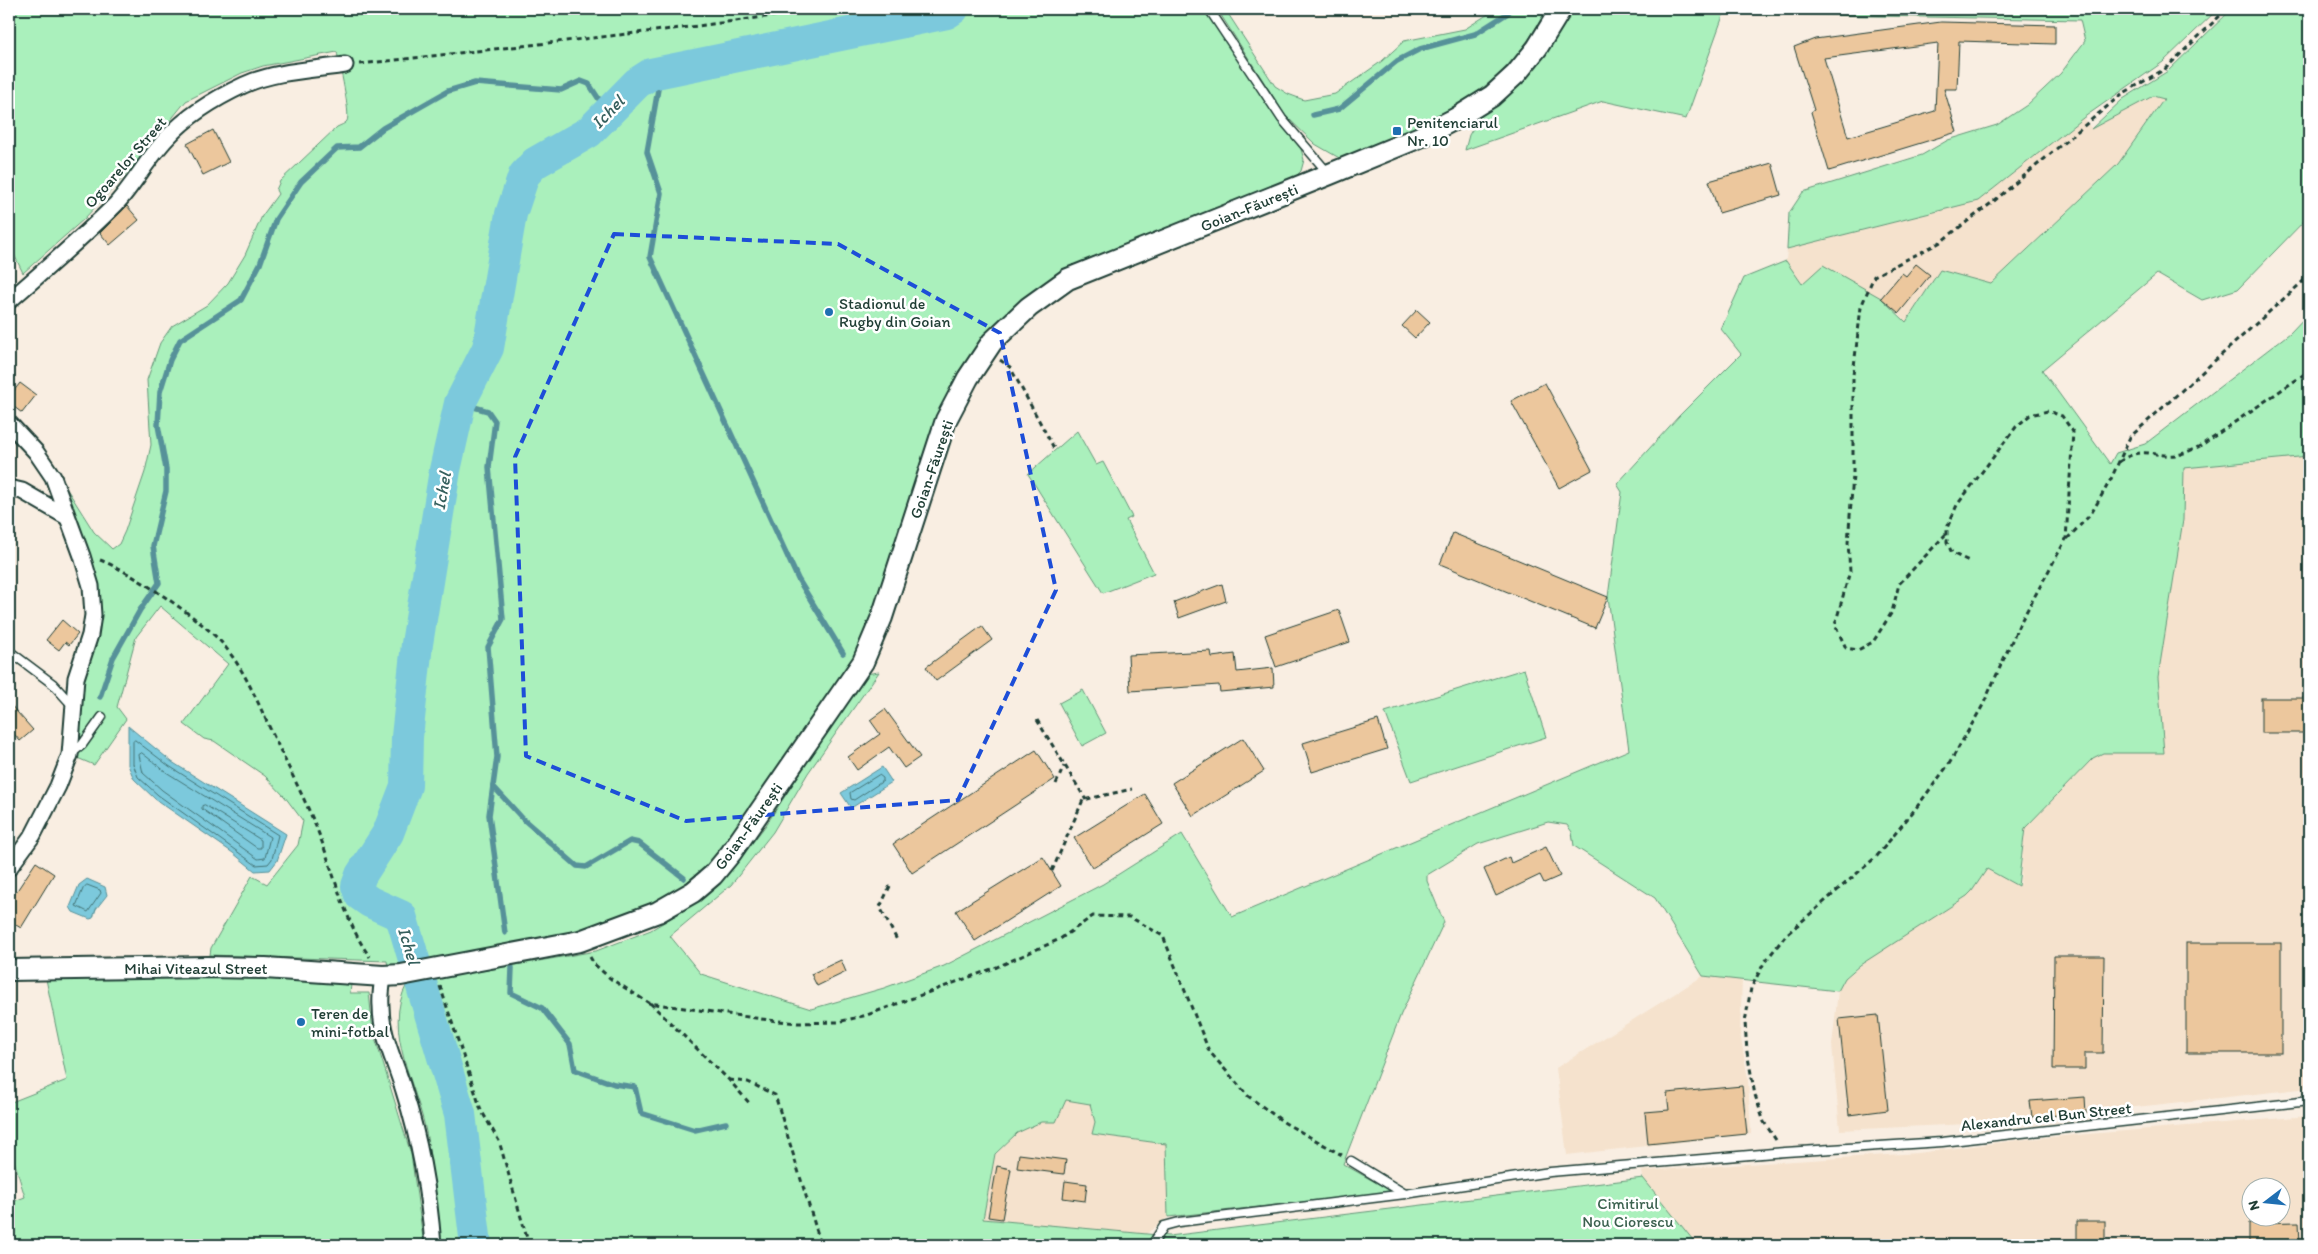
<svg xmlns="http://www.w3.org/2000/svg" width="2318" height="1254" viewBox="0 0 2318 1254" font-family="Itim,sans-serif">
	<style>
		.built { fill: #f5e2cd; fill-rule: evenodd }
		.green { fill: #aaf0bc; stroke: #649678 }
		.water { fill: #7cc9dc; stroke: #579199 }
		.lines { fill: none; stroke-linecap: round; stroke-linejoin: round }
		.shore { stroke: #447577; stroke-width: 1 }
		.stream { stroke: #579199; stroke-width: 5.5 }
		.river { stroke: #7cc9dc; stroke-width: 32 }
		.building { fill: #ecc79d; stroke: #1f3d34; fill-rule: evenodd }
		.service-casing { stroke: #1f3d34; stroke-width: 11 }
		.minor-casing { stroke: #1f3d34; stroke-width: 19 }
		.tertiary-casing { stroke: #1f3d34; stroke-width: 24 }
		.path { stroke: #1f3d34; stroke-width: 3; stroke-dasharray: 5 4; stroke-linecap: butt }
		.service { stroke: #fff; stroke-width: 8 }
		.minor { stroke: #fff; stroke-width: 15 }
		.tertiary { stroke: #fff; stroke-width: 20 }
		.marked { fill: none; stroke: #1d4ed8; stroke-width: 4; stroke-dasharray: 10 6; stroke-linejoin: round }
		.poi-dot { fill: #1f6fb2; stroke: #fff; stroke-width: 2 }
		.labels { text-anchor: middle; stroke-width: 5; stroke-linejoin: round; paint-order: stroke }
		.poi-label { font-size: 16px; fill: #1f3d34; stroke: #fff; text-anchor: start }
		.street-label { font-size: 16px; fill: #1f3d34; stroke: #fff }
		.park-label { font-size: 16px; fill: #3b614f; stroke: #fff }
		.water-label { font-size: 18px; font-style: italic; fill: #36605e; stroke: #fff }
	</style>
	<rect width="100%" height="100%" fill="#f9eee2"/>
	<filter id="ink" filterUnits="userSpaceOnUse"><feTurbulence type="fractalNoise" baseFrequency=".02" numOctaves="2"/><feDisplacementMap in="SourceGraphic" scale="10" xChannelSelector="R" yChannelSelector="G"/><feConvolveMatrix kernelMatrix="1 2 1 2 8 2 1 2 1" color-interpolation-filters="sRGB"/></filter>
	<g filter="url(#ink)">
		<g class="built">
			<path d="M2153,96L2164,99L2118,164L1991,284L1940,270L1906,322L1899,313L1802,284L1786,261L1787,249L1978,201L2083,118L2091,128Z"/>
			<path d="M2309,456V1088L1989,1123L1840,1130L1832,1045L1838,991L1845,978L1876,953L1967,896L1972,891L1987,869L2018,886L2020,882L2025,828L2093,758L2103,753H2164L2158,677L2183,520L2184,468Z"/>
			<path d="M1703,976L1742,980L1740,1033L1748,1079L1751,1134L1567,1155L1556,1068Z"/>
			<path d="M1066,1099L1090,1104L1095,1122L1092,1134L1166,1144L1168,1217L1146,1234L983,1219L995,1155L1017,1133L1041,1122Z"/>
			<path d="M2309,1116V1245H1697L1643,1178L1642,1171L1918,1153L2027,1139ZM2250,1186H2280V1216H2250Z"/>
		</g>
		<g class="green">
			<path d="M9,9H1204L1279,121L1301,149L1304,160L1301,171L1292,180L1067,271L1024,298L985,337L959,371L937,418L870,625L861,645L732,838C717,857 700,874 680,887C598,940 483,950 388,967L387,961L210,955L211,948L252,876L267,884L298,845L303,821L285,797L265,776L214,741L204,739L184,724L228,664L160,606L136,637L117,707L126,719L94,765L75,757L80,687L98,628L60,478L94,532L112,549L119,544L125,531L145,472L151,445L147,380L160,343L172,326L207,305L228,283L245,255L262,216L278,194L276,190L280,181L337,127C341,125 345,124 347,121C351,114 339,63 337,52L263,66L242,73L186,101L131,169L84,219L23,273L9,244Z"/>
			<path d="M1217,9H1225L1275,86L1288,94L1304,100L1335,94L1382,61L1404,41L1465,29L1496,9H1546C1504,97 1425,125 1341,159L1315,144L1285,115Z"/>
			<path d="M1571,9H2218L2163,62L2083,118L1978,201L1787,249L1789,213L1803,192L1922,155L1948,140L1997,125L2027,105L2061,73L2085,41L2080,20L1724,13L1686,119L1603,101L1465,150L1469,135L1482,113L1569,14Z"/>
			<path d="M2232,9H2309V216L2238,289L2202,300L2157,274L2042,370L2110,464L2116,453L2145,444L2290,333L2309,313V456L2184,468L2183,520L2158,677L2164,753H2103L2093,758L2025,828L2018,886L1987,869L1972,891L1967,896L1860,965L1845,978L1838,991L1703,976L1655,898L1574,846L1572,832L1567,825L1548,822L1478,844L1427,875V881L1444,922L1401,1014L1343,1164L1393,1192L1168,1217L1166,1144L1092,1134L1095,1122L1090,1104L1066,1100L1056,1122H1041L1017,1133L995,1154L983,1219L1169,1236L1643,1178L1697,1245H441C436,1208 433,1169 426,1132C417,1085 382,1031 407,984L596,951L651,930L691,906L735,865L766,825L865,674L879,672L808,773L773,832L731,885L670,936L701,974L811,1009L884,988L944,966L1103,884L1182,834L1232,917L1629,750L1608,597L1622,492L1617,484L1679,416L1741,354L1721,329L1744,278L1786,261L1802,284L1823,265L1881,298L1906,322L1940,270L1991,284L2118,164L2164,99L2153,96L2091,129L2123,99L2168,71Z"/>
			<path d="M1077,431L1096,465L1103,462L1132,517L1126,520L1154,573L1103,593L1028,474Z"/>
			<path d="M1524,669L1546,737L1411,781L1385,712Z"/>
			<path d="M1083,690L1106,733L1082,746L1059,703Z"/>
			<path d="M261,974L351,985L350,993H369L373,1031L411,1154L424,1245H15L9,1225V1203L25,1197L9,1144V1103L67,1080L46,979Z"/>
		</g>
		<g class="water">
			<path d="M128,726L172,762L286,834L277,861L270,870L255,871L233,853L155,799L134,779L128,765Z"/>
			<path d="M882,767L892,782L851,808L841,793Z"/>
			<path d="M87,879L105,887L107,895L96,909L93,918L90,919L73,912L70,907L79,885Z"/>
		</g>
		<g class="lines">
			<g class="shore">
				<path d="M135,740L169,766L278,835L272,859L268,864L256,865L158,795L138,777L133,764V742Z"/>
				<path d="M142,753L166,772L270,837L265,858L258,859L162,790L143,773L139,755Z"/>
				<path d="M879,775L883,778V781L854,800L851,799L850,793Z"/>
				<path d="M205,805L261,840V848H257L202,809V806Z"/>
				<path d="M87,885L100,890L101,893L88,912L76,906L83,889Z"/>
			</g>
			<g class="stream">
				<path d="M950,9L951,11"/>
				<path d="M661,72L647,152L661,193L650,257L798,579L843,653"/>
				<path d="M1313,115L1339,109L1397,61L1420,49L1475,34L1508,13L1510,9"/>
				<path d="M460,403L488,411L495,421L489,467L503,619L488,647L497,757L489,815L505,933"/>
				<path d="M100,697L113,658L140,610L159,583L153,546L166,491V469L158,425L160,392L170,360L180,340L241,300L260,264L276,219L301,182L337,148L359,147L383,128L448,91L475,83L561,90L581,81L589,84L608,113"/>
				<path d="M493,786L523,819L577,866L586,867L630,841L639,843L684,878"/>
				<path d="M512,968L511,993L542,1008L570,1044L575,1070L614,1084L635,1087L641,1113L695,1130L726,1123"/>
			</g>
			<path class="river" d="M476,1245L460,1114L401,916L370,902L360,895L357,886L361,875L388,833L406,786L407,737L417,644L445,470L460,403L488,348L511,214L524,175L535,163L589,132L637,83L651,74L947,13L953,9"/>
		</g>
		<g class="building">
			<path d="M1941,22L2055,25V44L1959,41L1957,89H1944L1957,132L1829,171L1811,112L1814,110L1794,47L1815,39ZM1938,43L1935,111L1848,137L1824,58Z"/>
			<path d="M213,130L229,162L203,175L187,144Z"/>
			<path d="M1772,163L1781,195L1719,213L1709,181Z"/>
			<path d="M127,206L139,220L110,245L100,233Z"/>
			<path d="M1916,264L1930,275L1899,313L1881,298L1902,273L1906,276Z"/>
			<path d="M1417,310L1430,322L1415,338L1402,326Z"/>
			<path d="M20,383L36,395L22,413L9,403V397Z"/>
			<path d="M1545,383L1592,470L1559,488L1511,401Z"/>
			<path d="M1453,533L1608,597L1595,628L1440,564Z"/>
			<path d="M1222,584L1226,601L1179,618L1174,602Z"/>
			<path d="M1339,610L1350,642L1276,667L1265,635Z"/>
			<path d="M62,620L78,634L69,645L65,642L59,650L46,640Z"/>
			<path d="M982,626L992,640L936,681L926,667Z"/>
			<path d="M1211,651L1212,657L1235,654L1237,672L1273,668L1274,687L1220,692L1219,685L1130,691L1128,655Z"/>
			<rect x="2261" y="698" width="48" height="35"/>
			<path d="M9,703L33,730L20,741L9,728Z"/>
			<path d="M885,709L920,757L904,768L889,747L857,770L848,757L880,734L870,720Z"/>
			<path d="M1378,720L1387,749L1312,772L1303,743Z"/>
			<path d="M1243,738L1264,771L1193,816L1172,783Z"/>
			<path d="M1036,750L1055,779L912,873L893,844Z"/>
			<path d="M1145,794L1163,824L1093,868L1074,838Z"/>
			<path d="M1546,847L1560,876L1544,883L1540,875L1496,896L1484,869L1509,857L1511,863Z"/>
			<path d="M1043,857L1061,886L975,941L956,911Z"/>
			<path d="M36,862L54,874L21,928L9,921V892L14,895Z"/>
			<rect x="2186" y="943" width="95" height="110"/>
			<path d="M2054,956H2104L2103,1053H2085V1069H2053Z"/>
			<path d="M841,960L846,972L817,986L811,974Z"/>
			<path d="M1878,1015L1888,1110L1849,1115L1839,1019Z"/>
			<path d="M1742,1086L1747,1134L1648,1144L1645,1112L1669,1110L1667,1093Z"/>
			<path d="M2085,1097L2086,1113L2032,1117L2030,1101Z"/>
			<path d="M1019,1154L1066,1160L1064,1174L1017,1168Z"/>
			<path d="M997,1166L1011,1169L1002,1219L988,1217Z"/>
			<path d="M1065,1181L1087,1184L1085,1201L1063,1198Z"/>
			<rect x="2077" y="1221" width="28" height="24"/>
			<path d="M2299,1222L2300,1245H2249V1223Z"/>
		</g>
		<g class="lines">
			<defs>
				<g id="service">
					<path d="M1209,9L1282,119L1328,173"/>
					<path d="M9,651L53,684L73,706"/>
					<path d="M71,754L82,745L102,717"/>
					<path d="M1351,1161L1405,1194"/>
					<path d="M1152,1245L1164,1226L1179,1222L1405,1194L1550,1172L1785,1152L1942,1142L2309,1101"/>
				</g>
				<g id="minor">
					<path d="M9,301C45,270 82,238 116,204C135,183 148,158 167,138C188,115 216,98 244,85C275,71 312,70 345,65"/>
					<path d="M9,423L36,452L53,477L82,556L91,586L93,615L90,635L76,678L70,755L58,786L33,835L9,868"/>
					<path d="M9,488L22,491L67,517"/>
					<path d="M383,976C382,986 380,996 381,1006C381,1036 396,1063 404,1091C420,1141 429,1193 433,1245"/>
				</g>
				<path id="tertiary" d="M9,970L207,967L265,968L383,976L401,975L580,941L658,912L693,892L713,875L731,853L863,662L882,617L946,420L968,378L992,342L1029,307L1068,279L1330,174L1420,137L1455,119L1492,96L1516,74L1537,48L1561,9"/>
			</defs>
			<use href="#service" class="service-casing"/>
			<use href="#minor" class="minor-casing"/>
			<use href="#tertiary" class="tertiary-casing"/>
			<g class="path">
				<path d="M360,64L690,27L787,14L803,9"/>
				<path d="M1000,360L1010,367L1055,450"/>
				<path d="M2119,462C2145,443 2156,460 2181,454C2188,452 2194,449 2200,446L2309,371"/>
				<path d="M1946,534L1899,584L1892,612L1873,642L1858,650L1846,648L1835,625L1850,571L1848,543L1853,475V375L1861,307L1874,276L1939,243L1994,201L2122,94L2165,69L2227,9"/>
				<path d="M2067,539L2091,514L2111,479L2130,437L2309,276"/>
				<path d="M100,560C130,571 201,619 222,643C246,671 259,706 275,739C291,773 309,807 322,842C335,878 347,926 370,957"/>
				<path d="M1037,720L1086,800"/>
				<path d="M1056,784L1064,766"/>
				<path d="M1052,871L1083,800L1132,789"/>
				<path d="M890,886L880,907L898,942"/>
				<path d="M590,957L594,964L611,979L649,1003L769,1020L797,1023L838,1022L867,1015L997,967L1060,939L1093,916L1130,917L1163,936L1209,1051L1248,1096L1285,1123L1342,1155"/>
				<path d="M440,986L481,1110L499,1141L529,1245"/>
				<path d="M650,1003L729,1080L751,1105"/>
				<path d="M729,1080L748,1082L775,1095L821,1245"/>
				<path d="M1776,1140L1764,1122L1755,1095L1747,1052L1745,1022L1751,988L1764,963L1786,935L1877,856L1916,808L1949,764L1983,705L2019,625L2066,539L2073,432L2062,416L2048,411L2030,415L2016,427L1957,505L1947,528V542L1952,553L1971,562"/>
			</g>
			<use href="#service" class="service"/>
			<use href="#minor" class="minor"/>
			<use href="#tertiary" class="tertiary"/>
		</g>
	</g>
	<path class="marked" d="M614,234L838,244L1000,333L1056,590L958,800L686,821L526,756L515,457Z"/>
	<g class="poi-dot">
		<rect x="1392" y="126" width="10" height="10" rx="2.5"/>
		<circle cx="829" cy="312" r="5"/>
		<circle cx="301" cy="1022" r="5"/>
	</g>
	<g class="labels">
		<g class="poi-label">
			<text x="1407" y="128">Penitenciarul<tspan x="1407" dy="18">Nr. 10</tspan></text>
			<text x="839" y="309">Stadionul de<tspan x="839" dy="18">Rugby din Goian</tspan></text>
			<text x="311" y="1019">Teren de<tspan x="311" dy="18">mini-fotbal</tspan></text>
		</g>
		<g class="street-label">
			<text transform="translate(125 162) rotate(-49)" y="6">Ogoarelor Street</text>
			<text transform="translate(1249 207) rotate(-22)" y="6">Goian-Făurești</text>
			<text transform="translate(931 469) rotate(-71)" y="6">Goian-Făurești</text>
			<text transform="translate(748 826) rotate(-54)" y="6">Goian-Făurești</text>
			<text x="196" y="974">Mihai Viteazul Street</text>
			<text transform="translate(2046 1116) rotate(-6)" y="6">Alexandru cel Bun Street</text>
		</g>
		<g class="park-label">
			<text x="1628" y="1209">Cimitirul<tspan x="1628" dy="18">Nou Ciorescu</tspan></text>
		</g>
		<g class="water-label">
			<text transform="translate(608 112) rotate(-46)" y="6">Ichel</text>
			<text transform="translate(442 491) rotate(-80)" y="6">Ichel</text>
			<text transform="translate(409 946) rotate(73)" y="6">Ichel</text>
		</g>
	</g>
	<rect width="2318" height="1254" fill="none" stroke="#fff" stroke-width="30"/>
	<rect x="15" y="15" width="2288" height="1224" fill="none" stroke="#1f3d34" stroke-width="2" filter="url(#ink)"/>
	<g transform="translate(2266 1202) rotate(254)"><circle r="24" fill="#ffffff" stroke="#a5b1ae"/>
	<path d="M0-4L9 19L0 12L-9 19Z" fill="#1f6fb2"/>
	<text y="-8" font-size="14" font-weight="bold" text-anchor="middle" fill="#1f3d34">N</text>
	</g>
</svg>
